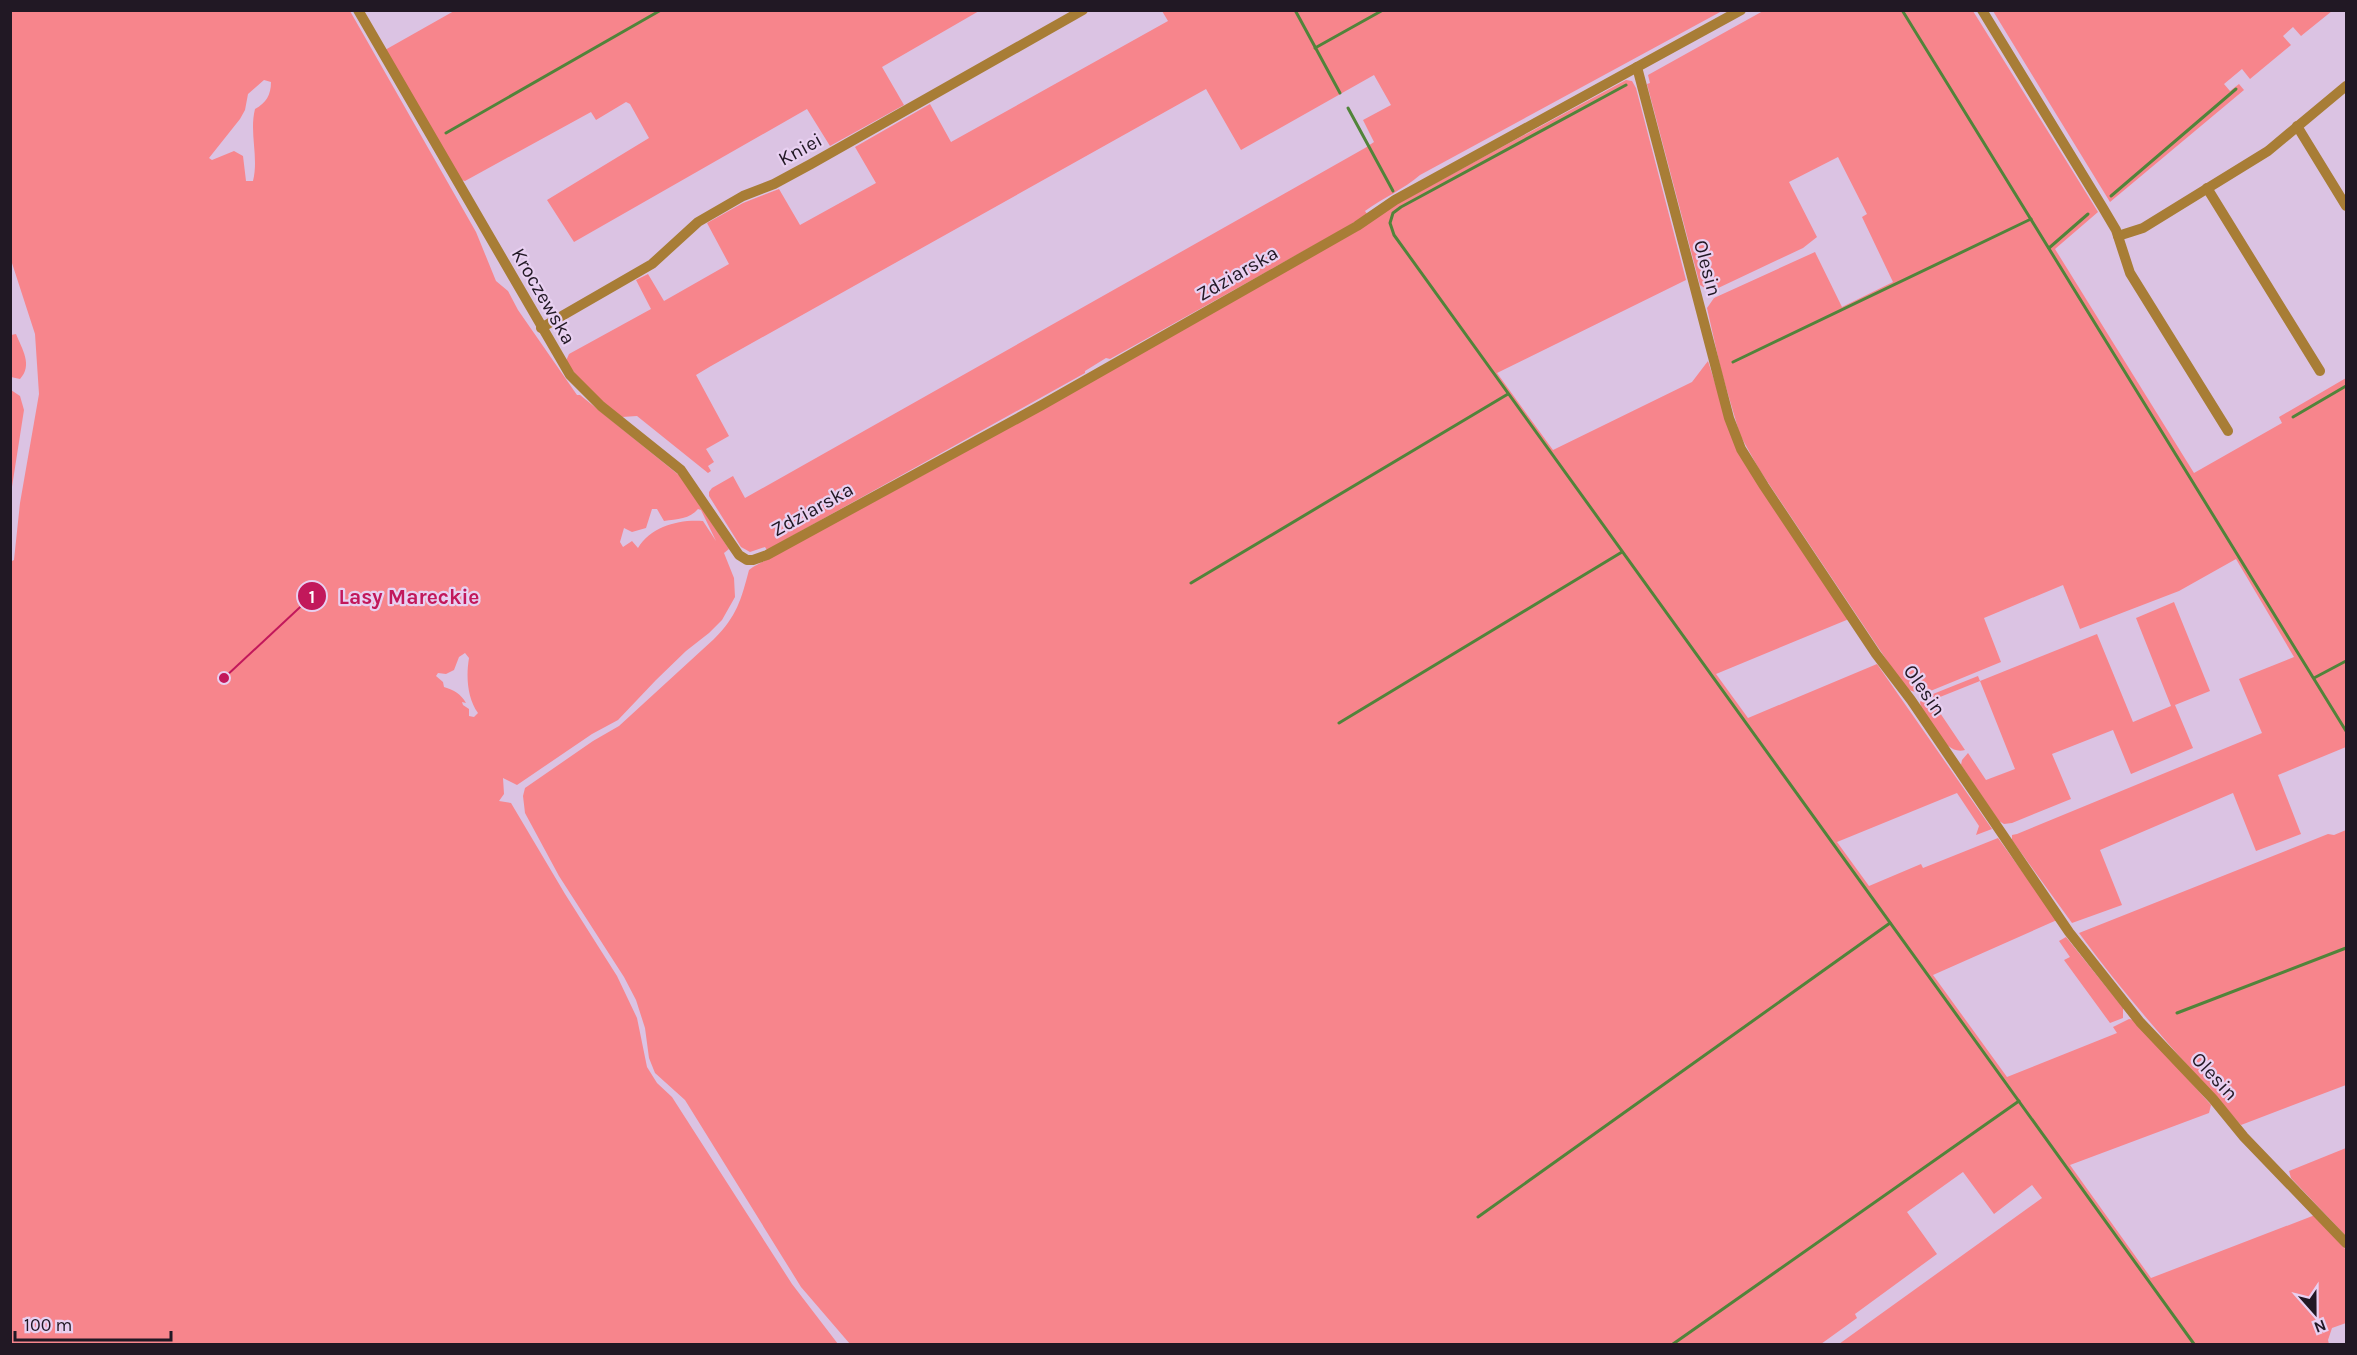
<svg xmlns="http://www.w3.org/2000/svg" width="2357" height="1355" viewBox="0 0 2357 1355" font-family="Karla,sans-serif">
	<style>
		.green { fill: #f7858c; fill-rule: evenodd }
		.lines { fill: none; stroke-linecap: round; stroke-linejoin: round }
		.stream { stroke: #51843a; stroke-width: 3 }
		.street { stroke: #a87d36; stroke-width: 10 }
		.labels { text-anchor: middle; stroke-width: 4.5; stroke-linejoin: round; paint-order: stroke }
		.street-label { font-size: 20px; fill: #211824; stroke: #e8d0f1 }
		.leader { fill: none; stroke: #c2185b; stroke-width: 2 }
		.callout-dot { fill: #c2185b; stroke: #e8d0f1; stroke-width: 2 }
		.mark-label { font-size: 18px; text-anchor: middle; font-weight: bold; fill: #fff }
		.callout-label { font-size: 21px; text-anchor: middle; font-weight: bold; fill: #c2185b; stroke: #e8d0f1; stroke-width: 4.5; stroke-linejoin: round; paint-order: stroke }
	</style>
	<rect width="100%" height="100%" fill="#dbc3e3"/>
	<g class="green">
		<path d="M11,11H350L476,232L496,281L508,291L518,310L577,395H580L680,476L729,549L724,553L734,578L735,597L722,620L709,633L686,651L656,680L618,720L592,734L517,785L503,778L504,794L499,801L511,803L565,894L617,976L637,1018L647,1067L657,1083L672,1097L792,1284L838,1344H11L10,562L14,560L20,503L39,394L35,334L11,260ZM264,80L271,82C271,95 266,103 255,109C249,133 259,157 253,181H246L243,156L234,151L212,160L209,158L240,119L245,110L248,94ZM652,509H657L664,521C677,519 690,519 698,509L701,510L716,541L703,521C680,519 651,526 638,548L632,541L623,547L620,542L624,528L632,532L646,528ZM465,653L469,658C466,676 467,698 478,713L474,717L469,716V709L463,705L462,702L466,703C461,694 454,690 444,687L443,682L436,676L438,673L446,674L454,670L459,657Z"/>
		<path d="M454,11H979L882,67L904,105L830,146L807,109L574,242L547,200L649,138L630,104L626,102L596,120L591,112L465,181L461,180L385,50Z"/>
		<path d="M1162,11H1722L1420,175C1404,189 1383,198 1365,211L1367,214L1345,228L1110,359L1106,358L1085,371V373L767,550L765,547L750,552L741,547L709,496V492L712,488L733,476L745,498L1365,148L1374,142L1363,120L1391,105L1374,75L1241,150L1206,89L711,366L696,375L729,436L706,449L714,462L708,466L711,471L708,473L637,416L622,417C602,401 580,384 566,361L569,354L651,309L636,280L648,274L664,301L729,264L707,223L743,203L779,189L800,225L876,183L855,147L930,104L951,142L1168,21Z"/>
		<path d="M1763,11H1973L2098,212L2055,249L2194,473L2282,423L2279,417L2346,378V747L2278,775L2301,834L2256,851L2233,793L2100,850L2122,905L2072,923L2012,840V835L2017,834L2262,733L2239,679L2294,657L2236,559L2179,591L2080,629L2063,585L1984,618L2001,662L1928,692L1918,693L1906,689L1759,469L1740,435L1721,370L1707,308L1714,298L1815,252L1842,307L1893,282L1862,217L1867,214L1838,157L1789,182L1817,237L1803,248L1714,290H1708L1700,285L1647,84L1650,83L1648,75Z"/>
		<path d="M1993,11H2332L2301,36L2293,27L2283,36L2291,45L2250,79L2242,69L2224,84L2230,91L2239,84L2244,90L2110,202Z"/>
		<path d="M1626,80L1632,81L1636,88L1686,280L1497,373L1553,450L1692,382L1708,361L1730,430L1849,619L1716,674L1748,718L1877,664L1992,829L1976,835L1979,826L1957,793L1837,842L1869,886L1921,864L1923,868L1998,838L2057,920L1933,975L2007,1077L2117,1033L2113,1027L2129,1019L2135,1020L2211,1105L2209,1113L2070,1165L2151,1278L2315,1215L2346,1250V1323L2332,1328L2328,1340L2329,1344H1839L2042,1198L2032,1185L1994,1214L1963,1172L1907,1212L1937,1254L1855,1314L1857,1318L1821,1344H850L801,1287L685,1100L655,1073L649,1058L645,1028L636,1000L624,977L559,876L525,813L523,796L525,788L593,741L619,726L714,639C737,616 741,600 749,570L753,567L925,474L1395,205Z"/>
		<path d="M16,334C22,349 33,365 20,379L11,377V335Z"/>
		<path d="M11,390L20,396L24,410L11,493Z"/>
		<path d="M2174,602L2210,691L2175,705L2193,748L2131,774L2113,730L2052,754L2071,799L2012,823L2004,824L1999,821L1961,765L1962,760L1968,753L1986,780L2015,769L1980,681L1935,699L1934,704L1965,750C1945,756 1931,722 1921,708L1920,702L1923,698L1978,676L1980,681L2097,634L2133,722L2171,706L2136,618Z"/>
		<path d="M2346,830V1085L2241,1125C2185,1063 2129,1001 2079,933L2328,834L2334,835Z"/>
		<path d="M2066,937L2123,1008V1018L2110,1023L2064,960L2070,957L2059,941Z"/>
		<path d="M2346,1148V1236L2291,1178L2289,1171Z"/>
	</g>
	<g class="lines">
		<g class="stream">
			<path d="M1295,10L1340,93"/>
			<path d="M1902,10L2346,731"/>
			<path d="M1315,48L1383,10"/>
			<path d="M1626,85L1401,207L1393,213L1390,223L1394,235L2194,1344"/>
			<path d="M1348,108L1393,191"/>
			<path d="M446,133L661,10"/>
			<path d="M2111,196L2236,89"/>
			<path d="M2049,248L2088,214"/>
			<path d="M1733,362L2031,219"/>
			<path d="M2293,417L2346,386"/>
			<path d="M1191,583L1508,394"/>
			<path d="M2314,678L2346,661"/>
			<path d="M1339,723L1622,552"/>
			<path d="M2177,1013L2346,948"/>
			<path d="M1478,1217L1890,923"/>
			<path d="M1673,1344L2019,1101"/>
		</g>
		<g class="street">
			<path d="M358,10L570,375L601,406L681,470L739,555L747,560H753L767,555L1042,405L1357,226L1395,200L1741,10"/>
			<path d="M1982,10L2103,208L2116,230L2130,273L2228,431"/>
			<path d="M1637,67L1729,418L1741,449L1764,486L1876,654L1911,700L2069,932L2140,1022L2213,1099L2244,1137L2346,1243"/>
			<path d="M2297,126L2346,206"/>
			<path d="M2207,188L2320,371"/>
			<path d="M2118,236L2143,228L2268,151L2346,86"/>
			<path d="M541,328L652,264L698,222L743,196L774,184L811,164L1083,10"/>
		</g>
	</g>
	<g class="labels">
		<g class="street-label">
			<text transform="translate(800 149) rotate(-29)" y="7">Kniei</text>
			<text transform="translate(1708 268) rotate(75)" y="7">Olesin</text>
			<text transform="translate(1237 273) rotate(-30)" y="7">Zdziarska</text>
			<text transform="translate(544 296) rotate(60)" y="7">Kroczewska</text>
			<text transform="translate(812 509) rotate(-29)" y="7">Zdziarska</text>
			<text transform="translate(1925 690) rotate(55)" y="7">Olesin</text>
			<text transform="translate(2215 1076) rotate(47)" y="7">Olesin</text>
		</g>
	</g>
	<path class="leader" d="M224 678L312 596"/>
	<g class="callout-dot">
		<circle cx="224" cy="678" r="6"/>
		<circle cx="312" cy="596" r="15"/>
	</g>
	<g class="mark-label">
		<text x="312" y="603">1</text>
	</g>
	<g class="callout-label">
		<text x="409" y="604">Lasy Mareckie</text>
	</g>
	<rect width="2357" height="1355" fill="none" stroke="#211824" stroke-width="24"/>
	<g transform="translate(2315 1313) rotate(159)" stroke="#e8d0f1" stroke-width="4.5" paint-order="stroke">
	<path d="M0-4.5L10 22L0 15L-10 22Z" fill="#211824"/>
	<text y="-9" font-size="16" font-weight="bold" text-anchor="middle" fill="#211824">N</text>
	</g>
	<path d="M15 1331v9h156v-9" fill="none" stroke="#211824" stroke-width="3"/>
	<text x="24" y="1331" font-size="18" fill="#211824" stroke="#e8d0f1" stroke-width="4.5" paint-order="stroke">100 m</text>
</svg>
